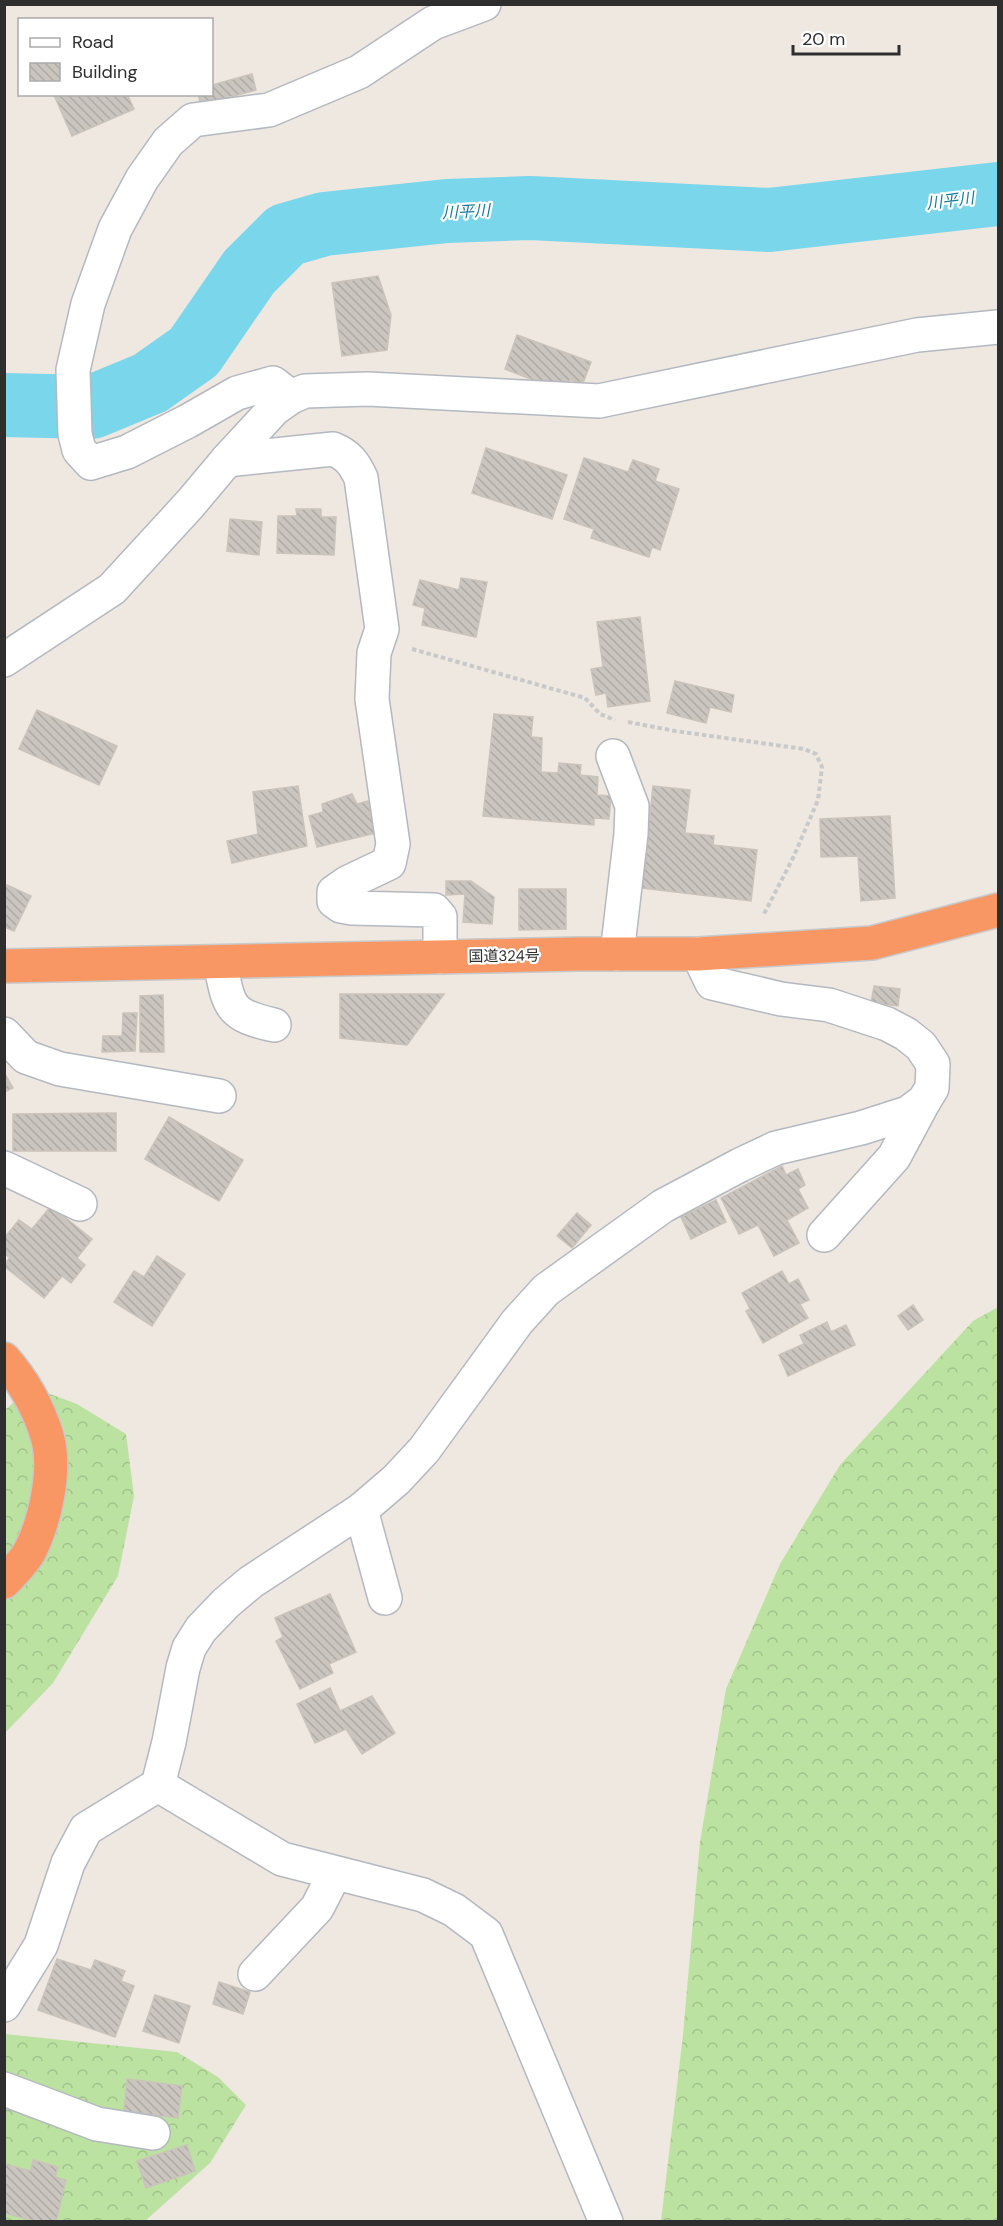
<svg xmlns="http://www.w3.org/2000/svg" width="1003" height="2226" viewBox="0 0 1003 2226" font-family="'DM Sans','Noto Sans JP',sans-serif">
	<style>
		.forest { fill: url(#forest-crowns) }
		.lines { fill: none; stroke-linecap: round; stroke-linejoin: round }
		.river { stroke: #7ad6ea; stroke-width: 64 }
		.building { fill: url(#building-back-hatch); stroke: #cac3ba; stroke-width: 1.5 }
		.street-casing { stroke: #b4b8c0; stroke-width: 36 }
		.highway-casing { stroke: #c9c9c9; stroke-width: 36 }
		.path { stroke: #c9c9c9; stroke-width: 4; stroke-dasharray: 4.5 3; stroke-linecap: butt }
		.street { stroke: #fff; stroke-width: 33 }
		.highway { stroke: #f89763; stroke-width: 33 }
		.labels { text-anchor: middle; stroke-width: 4.5; stroke-linejoin: round; paint-order: stroke }
		.street-label { font-size: 15px; fill: #2e2e2e; stroke: #fff }
		.water-label { font-size: 16px; font-style: italic; fill: #14799c; stroke: #fff }
	</style>
	<defs>
		<pattern id="forest-crowns" width="20" height="18" patternUnits="userSpaceOnUse" patternTransform="scale(1.5)"><rect width="20" height="18" fill="#bce2a1"/><path d="M2 6a3 3 0 1 1 6 0M12 15a3 3 0 1 1 6 0" fill="none" stroke="#a2c28b"/></pattern>
		<pattern id="building-back-hatch" width="6" height="6" patternUnits="userSpaceOnUse" patternTransform="scale(1.5)"><rect width="6" height="6" fill="#cac6bf"/><path d="M-1 5l2 2M0 0l6 6M5-1l2 2" fill="none" stroke="#aeaaa4"/></pattern>
	</defs>
	<rect width="100%" height="100%" fill="#eee8e1"/>
	<g class="forest">
		<path d="M998,1307V2221H661L683,2035L700,1842L726,1689L780,1564L840,1465L973,1321Z"/>
		<path d="M31,1387L77,1404L126,1434L134,1496L118,1576L53,1683L5,1733V1410Z"/>
		<path d="M5,2034L177,2052L218,2077L246,2105L210,2163L145,2221L5,2222Z"/>
	</g>
	<g class="lines">
		<path class="river" d="M4,405L92,407L150,383L194,352L249,272L286,235L324,224L447,211L530,208L769,220L998,194"/>
	</g>
	<g class="building">
		<path d="M252,74L256,90L201,105L198,94H212V85Z"/>
		<path d="M127,94L134,109L72,136L54,95Z"/>
		<path d="M378,276L391,315L387,350L342,356L332,283Z"/>
		<path d="M517,335L591,362L583,383L570,380L564,386L551,387L505,369Z"/>
		<path d="M486,448L567,475L552,519L472,493Z"/>
		<path d="M584,458L628,472L633,460L659,469L655,481L679,489L660,550L652,547L649,557L591,538L594,529L564,519Z"/>
		<path d="M296,509H321V517H336L334,555L277,553L278,516H297Z"/>
		<path d="M230,519L262,522L259,555L227,551Z"/>
		<path d="M461,578L487,582L476,637L422,625L425,608L413,605L420,580L459,590Z"/>
		<path d="M640,617L650,701L608,707L606,693L596,695L591,669L603,667L597,622Z"/>
		<path d="M675,681L734,695L731,712L710,707L706,723L667,713Z"/>
		<path d="M37,710L117,746L99,785L19,749Z"/>
		<path d="M494,714L533,717L531,737L542,738L541,772L558,773L559,763L581,765L580,775L598,777L597,795L611,796L609,819L594,818V825L483,816Z"/>
		<path d="M298,786L307,846L232,863L227,841L258,834L253,792Z"/>
		<path d="M653,786L690,790L685,833L714,836L713,845L757,850L751,901L642,888Z"/>
		<path d="M352,794L357,804L368,801L376,833L317,847L309,816L323,812L322,804Z"/>
		<path d="M890,816L895,898L861,901L858,856L821,857L820,819Z"/>
		<path d="M446,881H471L494,897L492,924L463,922L465,894L446,895Z"/>
		<path d="M7,885L31,896L14,931L4,927V890Z"/>
		<path d="M519,889H566V929L519,930Z"/>
		<path d="M874,986L900,989L898,1006L871,1003Z"/>
		<path d="M340,994H444L407,1045L340,1038Z"/>
		<path d="M163,995L164,1052H140V996Z"/>
		<path d="M123,1013H137L135,1051L102,1052L103,1036H122Z"/>
		<path d="M4,1072L13,1088L4,1092Z"/>
		<path d="M116,1113V1151H13V1114Z"/>
		<path d="M169,1117L243,1160L219,1201L145,1159Z"/>
		<path d="M782,1166L786,1175L798,1169L805,1185L798,1189L808,1208L787,1220L799,1243L774,1256L758,1225L739,1234L721,1198Z"/>
		<path d="M716,1200L726,1222L691,1239L681,1217Z"/>
		<path d="M51,1206L92,1239L77,1258L85,1265L71,1283L62,1276L44,1298L4,1266L10,1257L4,1254V1238L19,1220L32,1229Z"/>
		<path d="M577,1213L591,1225L572,1248L557,1236Z"/>
		<path d="M157,1256L185,1274L152,1326L114,1302L134,1271L144,1277Z"/>
		<path d="M782,1271L789,1284L798,1279L809,1300L800,1304L808,1318L763,1343L746,1311L750,1309L742,1293Z"/>
		<path d="M913,1305L923,1320L908,1330L898,1316Z"/>
		<path d="M827,1322L831,1332L846,1325L855,1345L788,1376L779,1355L804,1344L800,1335Z"/>
		<path d="M330,1594L356,1652L329,1664L333,1673L300,1689L276,1641L283,1637L275,1618Z"/>
		<path d="M330,1688L340,1711L372,1696L395,1733L362,1754L346,1729L315,1743L297,1704Z"/>
		<path d="M57,1959L91,1970L95,1960L125,1971L121,1981L134,1986L115,2037L38,2010Z"/>
		<path d="M219,1982L250,1992L243,2014L213,2004Z"/>
		<path d="M155,1995L190,2006L179,2043L143,2031Z"/>
		<path d="M127,2079L182,2086L178,2118L124,2111Z"/>
		<path d="M187,2145L195,2171L146,2188L137,2161Z"/>
		<path d="M33,2160L58,2167L55,2177L66,2180L56,2222H38L4,2213V2164L31,2171Z"/>
	</g>
	<g class="lines">
		<defs>
			<g id="street">
				<path d="M291,397L273,383L237,393L188,421L127,452L91,463L79,450L75,434L73,370L88,304L115,229L142,179L168,142L193,120L269,110L359,72L433,23L484,4"/>
				<path d="M227,460L333,449C348,455 354,463 361,478L382,629L374,653L372,699L393,844L389,863L347,883L334,892V901L341,906L352,908L434,910L440,917V957"/>
				<path d="M4,660L112,589L190,504L227,460L274,409L291,397L305,391L368,389L599,401L917,335L998,327"/>
				<path d="M613,756L632,806L631,834L617,954"/>
				<path d="M220,962C229,1006 228,1015 274,1025"/>
				<path d="M4,1034L26,1057L60,1069L219,1096"/>
				<path d="M4,1168L80,1204"/>
				<path d="M824,1235L894,1157L924,1101"/>
				<path d="M361,1510L385,1598"/>
				<path d="M158,1785L282,1859L423,1895L454,1910L486,1934L606,2222"/>
				<path d="M255,1974L317,1908L335,1873"/>
				<path d="M4,2005L41,1945L68,1863L86,1829L158,1785L169,1742L183,1668L189,1648L201,1629L226,1603L251,1582L361,1510L396,1480L424,1450L517,1322L546,1290L663,1206L740,1165L776,1148L861,1128L908,1113L924,1101L932,1088L933,1064L921,1046L906,1034L887,1024L829,1005L781,999L712,983L698,954"/>
				<path d="M4,2089L97,2124L153,2133"/>
			</g>
			<g id="highway">
				<path d="M4,966L578,954H698L872,943L998,910"/>
				<path d="M4,1359C23,1380 39,1409 47,1436C57,1469 45,1520 31,1549C25,1561 13,1573 4,1582"/>
			</g>
		</defs>
		<use href="#street" class="street-casing"/>
		<use href="#highway" class="highway-casing"/>
		<g class="path">
			<path d="M412,649L585,698L600,714L615,720"/>
			<path d="M628,722L675,731L804,749L816,754L822,767L818,800L793,858L764,914"/>
		</g>
		<use href="#street" class="street"/>
		<use href="#highway" class="highway"/>
	</g>
	<g class="labels">
		<g class="street-label">
			<text transform="translate(504 956) rotate(-1)" y="5">国道324号</text>
		</g>
		<g class="water-label">
			<text transform="translate(950 200) rotate(-7)" y="6">川平川</text>
			<text transform="translate(466 211) rotate(-3)" y="6">川平川</text>
		</g>
	</g>
	<rect width="1003" height="2226" fill="none" stroke="#2e2e2e" stroke-width="12"/>
	<rect x="18" y="18" width="195" height="78" fill="#ffffff" stroke="#ababab" stroke-width="1.5"/>
	<rect x="30" y="38" width="30" height="9" fill="#ffffff" stroke="#ababab" stroke-width="1.5"/>
	<text x="72" y="48" font-size="18" fill="#2e2e2e">Road</text>
	<rect x="30" y="63" width="30" height="18" fill="url(#building-back-hatch)" stroke="#ababab" stroke-width="1.5"/>
	<text x="72" y="78" font-size="18" fill="#2e2e2e">Building</text>
	<path d="M793 45v9h106v-9" fill="none" stroke="#2e2e2e" stroke-width="3"/>
	<text x="802" y="45" font-size="18" fill="#2e2e2e" stroke="#ffffff" stroke-width="4.5" paint-order="stroke">20 m</text>
</svg>
